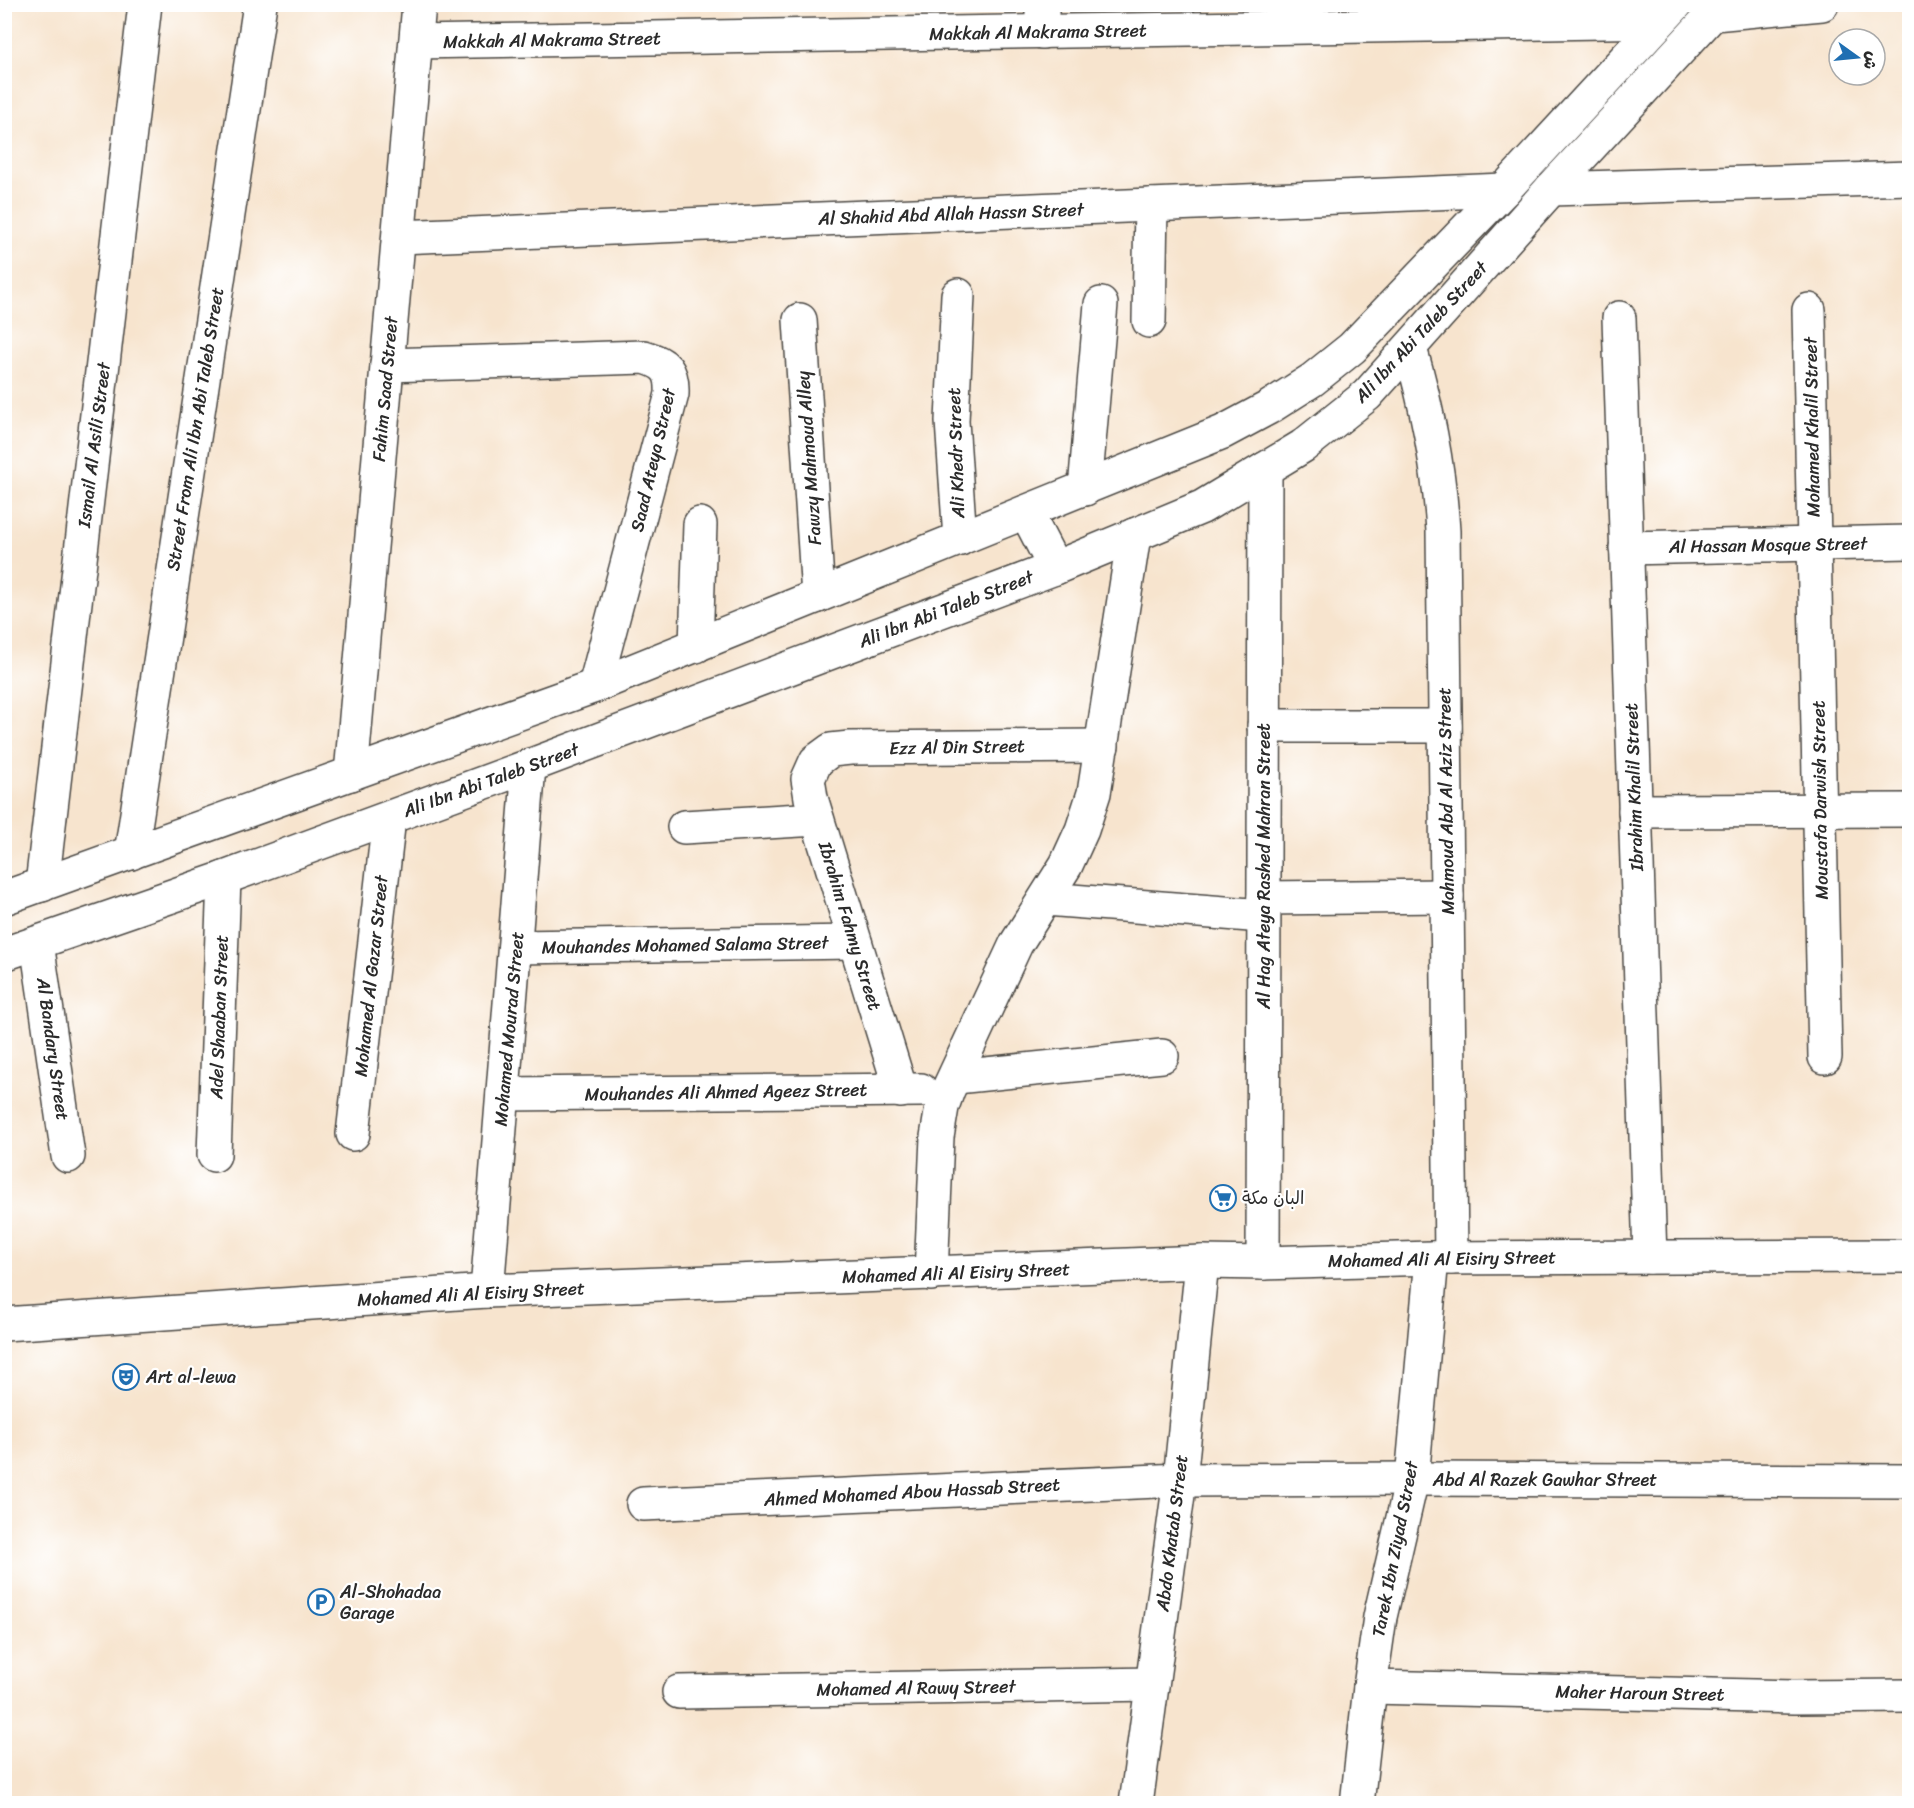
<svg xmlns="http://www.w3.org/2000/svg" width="1914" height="1808" viewBox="0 0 1914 1808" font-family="Sriracha,'Playpen Sans Arabic',sans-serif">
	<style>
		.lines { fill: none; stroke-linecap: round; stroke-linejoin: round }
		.street-casing { stroke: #4a4743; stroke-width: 36 }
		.secondary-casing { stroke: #4a4743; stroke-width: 36 }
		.street { stroke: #fff; stroke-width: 33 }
		.secondary { stroke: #fff; stroke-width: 33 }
		.labels { text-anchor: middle; stroke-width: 4.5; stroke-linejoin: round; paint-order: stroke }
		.street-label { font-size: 18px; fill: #2b2b2b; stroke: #fff }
		.poi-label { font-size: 18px; fill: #2b2b2b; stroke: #fff; text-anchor: start }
	</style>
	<rect width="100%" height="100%" fill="#fff"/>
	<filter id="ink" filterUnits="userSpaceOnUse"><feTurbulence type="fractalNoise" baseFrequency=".0167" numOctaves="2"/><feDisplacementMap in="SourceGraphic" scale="12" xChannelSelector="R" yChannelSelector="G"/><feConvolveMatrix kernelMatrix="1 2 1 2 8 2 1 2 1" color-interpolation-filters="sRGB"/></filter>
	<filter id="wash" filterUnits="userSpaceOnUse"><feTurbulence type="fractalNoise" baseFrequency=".008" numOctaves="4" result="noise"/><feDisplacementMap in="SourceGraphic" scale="24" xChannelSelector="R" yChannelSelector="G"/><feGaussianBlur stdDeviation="1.35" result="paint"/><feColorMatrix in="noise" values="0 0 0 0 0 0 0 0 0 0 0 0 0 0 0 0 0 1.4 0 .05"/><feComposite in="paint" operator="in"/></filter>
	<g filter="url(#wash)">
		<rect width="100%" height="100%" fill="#f7e4ce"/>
	</g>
	<g filter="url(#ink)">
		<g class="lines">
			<defs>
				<g id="street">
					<path d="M1714,14L1822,4"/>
					<path d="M1042,32V4"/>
					<path d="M416,42L1660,21"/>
					<path d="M1551,189L1910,178"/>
					<path d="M399,237L1504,190"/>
					<path d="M958,295L952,421L960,539"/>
					<path d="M1809,310L1825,1057"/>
					<path d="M1619,318L1650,1257"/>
					<path d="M800,320L818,596"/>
					<path d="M1149,321L1151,205"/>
					<path d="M1410,348C1428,410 1439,467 1443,531L1451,1258"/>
					<path d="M387,365L644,357C666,363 673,371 672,394L595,686"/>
					<path d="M1085,489L1101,304"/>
					<path d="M1626,548L1910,542"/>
					<path d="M696,646L700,524"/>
					<path d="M1264,726H1445"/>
					<path d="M351,774L419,4"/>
					<path d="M1635,811L1910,810"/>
					<path d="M684,827L817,819"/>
					<path d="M131,853L260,4"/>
					<path d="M42,885L145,4"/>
					<path d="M1264,898L1447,896"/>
					<path d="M1046,899L1263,916"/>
					<path d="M37,943L68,1156"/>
					<path d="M515,947L855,942"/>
					<path d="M956,1077L1162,1056"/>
					<path d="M901,1091L811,798L808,779L816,761L831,750L850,748L1102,746"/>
					<path d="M503,1094L921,1090"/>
					<path d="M353,1134L389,818"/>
					<path d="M214,1155L224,878"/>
					<path d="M1263,1263L1265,469"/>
					<path d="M931,1274L937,1137L942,1107L948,1090L1016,944L1066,865L1082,830L1094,793L1134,535"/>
					<path d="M487,1291L529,766"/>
					<path d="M4,1324L487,1291L1202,1262L1263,1263L1432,1258L1910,1256"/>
					<path d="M643,1504L1180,1480L1412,1479L1910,1481"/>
					<path d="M1370,1687L1794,1697L1910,1696"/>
					<path d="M679,1692L1152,1684"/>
					<path d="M1136,1804L1180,1480L1202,1262"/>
					<path d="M1357,1804L1370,1687L1380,1617L1412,1479L1432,1258"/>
				</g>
				<g id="secondary">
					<path d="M1026,512L1055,568"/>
					<path d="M4,898L595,686L1223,432L1268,408L1312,380L1352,348L1504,190L1676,4"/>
					<path d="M4,954L224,878L529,766L1055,568L1202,507L1303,446L1367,395L1551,189L1722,4"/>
				</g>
			</defs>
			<use href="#street" class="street-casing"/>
			<use href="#secondary" class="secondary-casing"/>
			<use href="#street" class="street"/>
			<use href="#secondary" class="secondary"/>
		</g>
	</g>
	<defs>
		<symbol id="supermarket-ring" viewBox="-11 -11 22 22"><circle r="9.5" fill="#fff" stroke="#1f6fb2" stroke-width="1.5"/><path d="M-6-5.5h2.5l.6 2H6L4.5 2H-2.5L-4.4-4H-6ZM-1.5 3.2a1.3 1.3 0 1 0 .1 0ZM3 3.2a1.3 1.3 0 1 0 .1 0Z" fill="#1f6fb2"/></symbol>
		<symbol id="theatre-ring" viewBox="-11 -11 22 22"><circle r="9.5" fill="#fff" stroke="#1f6fb2" stroke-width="1.5"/><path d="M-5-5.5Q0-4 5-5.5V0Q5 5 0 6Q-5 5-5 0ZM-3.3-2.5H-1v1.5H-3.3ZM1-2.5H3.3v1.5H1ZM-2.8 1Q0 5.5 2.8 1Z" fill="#1f6fb2"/></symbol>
		<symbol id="parking-ring" viewBox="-11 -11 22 22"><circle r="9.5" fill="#fff" stroke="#1f6fb2" stroke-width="1.5"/><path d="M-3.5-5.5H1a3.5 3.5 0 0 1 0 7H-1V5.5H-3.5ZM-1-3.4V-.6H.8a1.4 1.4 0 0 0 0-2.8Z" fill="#1f6fb2"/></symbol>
	</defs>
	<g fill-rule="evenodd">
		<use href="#supermarket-ring" x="1208" y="1183" width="30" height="30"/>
		<use href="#theatre-ring" x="111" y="1362" width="30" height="30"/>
		<use href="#parking-ring" x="306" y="1587" width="30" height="30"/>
	</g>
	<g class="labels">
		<g class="street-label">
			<text transform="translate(1038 32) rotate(-1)" y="6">Makkah Al Makrama Street</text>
			<text transform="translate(552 40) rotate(-1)" y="6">Makkah Al Makrama Street</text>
			<text transform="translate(951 214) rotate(-2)" y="6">Al Shahid Abd Allah Hassn Street</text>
			<text transform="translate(1421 332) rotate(-47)" y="6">Ali Ibn Abi Taleb Street</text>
			<text transform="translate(385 389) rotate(-85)" y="6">Fahim Saad Street</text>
			<text transform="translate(1812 427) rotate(-91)" y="6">Mohamed Khalil Street</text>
			<text transform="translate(195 429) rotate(-81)" y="6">Street From Ali Ibn Abi Taleb Street</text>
			<text transform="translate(94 445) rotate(-83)" y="6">Ismail Al Asili Street</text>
			<text transform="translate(956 453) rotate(-92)" y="6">Ali Khedr Street</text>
			<text transform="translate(809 458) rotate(-94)" y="6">Fawzy Mahmoud Alley</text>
			<text transform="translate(653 460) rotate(-77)" y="6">Saad Ateya Street</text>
			<text transform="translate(1768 545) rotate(-1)" y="6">Al Hassan Mosque Street</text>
			<text transform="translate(946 609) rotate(-21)" y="6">Ali Ibn Abi Taleb Street</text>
			<text transform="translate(957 747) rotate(-1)" y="6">Ezz Al Din Street</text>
			<text transform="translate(491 780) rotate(-20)" y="6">Ali Ibn Abi Taleb Street</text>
			<text transform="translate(1634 787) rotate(-92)" y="6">Ibrahim Khalil Street</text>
			<text transform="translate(1820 800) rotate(-91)" y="6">Moustafa Darwish Street</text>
			<text transform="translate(1446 801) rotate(-91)" y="6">Mahmoud Abd Al Aziz Street</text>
			<text transform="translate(1264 866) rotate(-90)" y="6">Al Hag Ateya Rashed Mahran Street</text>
			<text transform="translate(850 926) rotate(73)" y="6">Ibrahim Fahmy Street</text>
			<text transform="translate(685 945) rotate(-1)" y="6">Mouhandes Mohamed Salama Street</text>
			<text transform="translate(371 976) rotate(-84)" y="6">Mohamed Al Gazar Street</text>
			<text transform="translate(219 1017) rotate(-88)" y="6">Adel Shaaban Street</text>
			<text transform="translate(509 1029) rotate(-85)" y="6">Mohamed Mourad Street</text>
			<text transform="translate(53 1049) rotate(82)" y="6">Al Bandary Street</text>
			<text transform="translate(726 1092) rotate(-1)" y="6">Mouhandes Ali Ahmed Ageez Street</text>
			<text transform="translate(1442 1259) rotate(-1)" y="6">Mohamed Ali Al Eisiry Street</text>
			<text transform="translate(956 1273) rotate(-2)" y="6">Mohamed Ali Al Eisiry Street</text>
			<text transform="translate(471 1294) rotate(-3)" y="6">Mohamed Ali Al Eisiry Street</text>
			<text x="1545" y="1486">Abd Al Razek Gawhar Street</text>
			<text transform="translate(912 1492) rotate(-3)" y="6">Ahmed Mohamed Abou Hassab Street</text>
			<text transform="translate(1172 1533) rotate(-83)" y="6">Abdo Khatab Street</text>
			<text transform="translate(1395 1549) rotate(-79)" y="6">Tarek Ibn Ziyad Street</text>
			<text transform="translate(916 1688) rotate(-1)" y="6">Mohamed Al Rawy Street</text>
			<text transform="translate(1640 1693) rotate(1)" y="6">Maher Haroun Street</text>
		</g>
		<g class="poi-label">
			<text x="1242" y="1204">البان مكة</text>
			<text x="146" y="1383">Art al-lewa</text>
			<text x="340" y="1598">Al-Shohadaa<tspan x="340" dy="21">Garage</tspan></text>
		</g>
	</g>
	<rect width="1914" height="1808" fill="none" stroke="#fff" stroke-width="24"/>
	<g transform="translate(1857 57) rotate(105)"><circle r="28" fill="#ffffff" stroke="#aaaaaa" stroke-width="1.5"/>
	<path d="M0-4.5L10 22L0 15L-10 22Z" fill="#1f6fb2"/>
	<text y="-9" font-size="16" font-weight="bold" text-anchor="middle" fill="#2b2b2b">ش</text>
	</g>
</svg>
